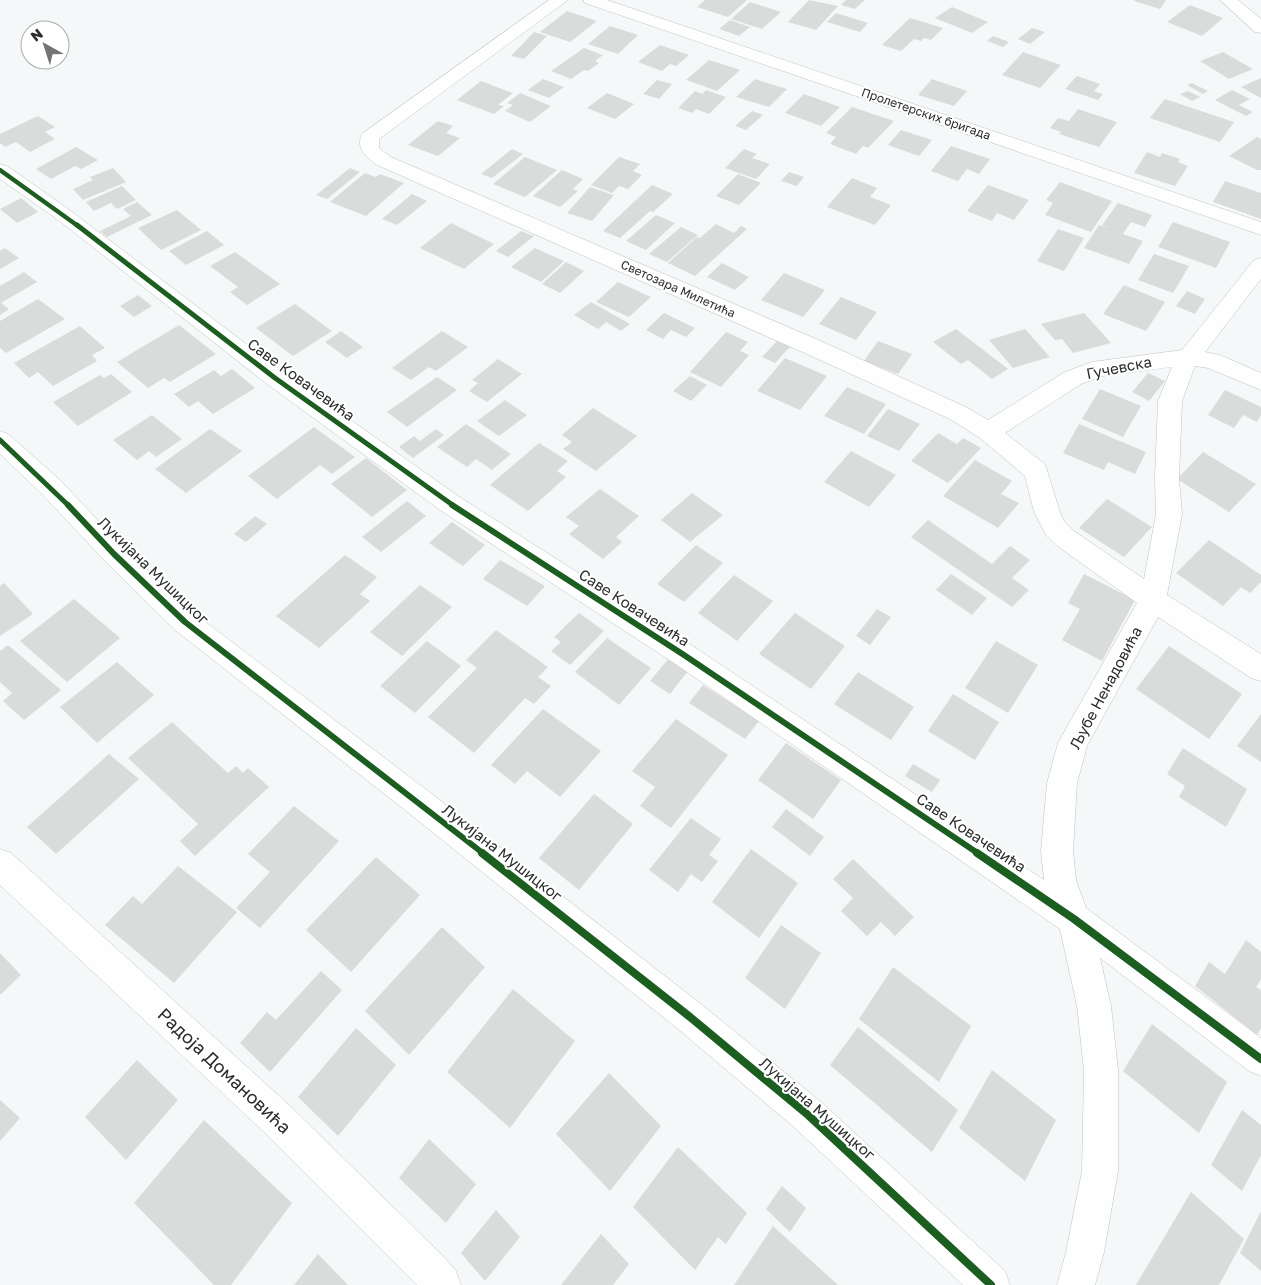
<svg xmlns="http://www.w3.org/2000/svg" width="1261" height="1285" viewBox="0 0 1261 1285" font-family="'Golos Text',sans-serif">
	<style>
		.building { fill: #dadcdc }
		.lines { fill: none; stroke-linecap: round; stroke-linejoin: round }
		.minor-casing { stroke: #bfc2c2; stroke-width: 1 }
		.minor { fill: #fefefe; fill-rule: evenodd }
		.cycleway-far3-casing { stroke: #fff; stroke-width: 6 }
		.cycleway-far2-casing { stroke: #fff; stroke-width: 8 }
		.cycleway-far1-casing { stroke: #fff; stroke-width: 9 }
		.cycleway-casing { stroke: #fff; stroke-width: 11 }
		.cycleway-far3 { stroke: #1b5e20; stroke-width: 4.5 }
		.cycleway-far2 { stroke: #1b5e20; stroke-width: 5 }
		.cycleway-far1 { stroke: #1b5e20; stroke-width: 6 }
		.cycleway { stroke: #1b5e20; stroke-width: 8 }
		.labels { text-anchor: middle; stroke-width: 4; stroke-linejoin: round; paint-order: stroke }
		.far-street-label { font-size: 12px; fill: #2b2d2d; stroke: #fff }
		.street-label { font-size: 15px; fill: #2b2d2d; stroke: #fff }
		.near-street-label { font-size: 18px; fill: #2b2d2d; stroke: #fff }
	</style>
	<rect width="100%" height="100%" fill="#f5f8f9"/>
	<g class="building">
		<path d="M705,0H747L728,17L697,7Z"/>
		<path d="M809,0L838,6L816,30L788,22Z"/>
		<path d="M846,0H865L855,9L841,5Z"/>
		<path d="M1135,0H1166L1160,9L1134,1Z"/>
		<path d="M750,2L781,12L762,29L731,19Z"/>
		<path d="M1190,5L1223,18L1202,36L1167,22Z"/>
		<path d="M952,7L988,22L972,33L935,18Z"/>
		<path d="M567,11L597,21L570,42L540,32Z"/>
		<path d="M836,13L868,23L860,32L827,22Z"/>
		<path d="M910,18L943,28L931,40L924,38L921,41L914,39L901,51L882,45Z"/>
		<path d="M730,20L750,27L739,36L719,29Z"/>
		<path d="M610,26L638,35L618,54L588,44Z"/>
		<path d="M1032,28L1045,32L1030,44L1018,39Z"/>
		<path d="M534,32L547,36L524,59L511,56Z"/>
		<path d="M993,36L1009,42L1003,47L987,41Z"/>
		<path d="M660,45L689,55L676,66L670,64L662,71L638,62Z"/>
		<path d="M584,48L603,55L595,61L599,63L588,71L584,70L571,79L551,71Z"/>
		<path d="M1023,52L1061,65L1040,88L1002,75Z"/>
		<path d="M1223,52L1253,69L1229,79L1200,61Z"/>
		<path d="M709,60L740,70L717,91L686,80Z"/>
		<path d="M1077,76L1100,84L1094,91L1103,94L1098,100L1065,89Z"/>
		<path d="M1261,78V98L1241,87Z"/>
		<path d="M543,79L564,87L549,98L528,90Z"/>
		<path d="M755,79L764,82L787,89L769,107L736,97Z"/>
		<path d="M932,79L967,91L954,106L918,95Z"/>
		<path d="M657,80L672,84L659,99L643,94Z"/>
		<path d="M481,81L513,93L498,105L504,106L494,114L457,100Z"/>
		<path d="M1192,83L1208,91L1203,94L1187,85Z"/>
		<path d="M706,90L726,97L709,114L696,109L692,113L678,108L695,91L702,94Z"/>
		<path d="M1232,90L1250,99L1239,105L1253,112L1246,116L1215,100Z"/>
		<path d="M1188,91L1200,97L1192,101L1180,94Z"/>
		<path d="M520,93L551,106L530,122L505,111L513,105L507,103Z"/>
		<path d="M607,93L634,104L615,119L587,108Z"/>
		<path d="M804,94L840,107L821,126L785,113Z"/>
		<path d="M1165,99L1234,122L1220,142L1150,118Z"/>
		<path d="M852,107L894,121L868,148L863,146L856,154L830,144L836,137L826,133Z"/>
		<path d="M1078,109L1117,122L1099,147L1059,134L1061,132L1050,128L1058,118L1069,121Z"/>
		<path d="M752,111L763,115L746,130L735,126Z"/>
		<path d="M38,116L55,127L45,132L55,139L30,152L16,142L5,147L0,143V134Z"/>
		<path d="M438,121L453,126L446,133L460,138L438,156L408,145Z"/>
		<path d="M901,130L932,140L919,156L888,145Z"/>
		<path d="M1257,137L1261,139V170H1257L1229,156Z"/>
		<path d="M951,146L990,159L979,174L967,169L958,181L931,171Z"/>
		<path d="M76,147L98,160L81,169L75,166L51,179L36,169Z"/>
		<path d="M512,149L523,154L492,178L481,174Z"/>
		<path d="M744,149L757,154L752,158L770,164L756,179L725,168Z"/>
		<path d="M1147,152L1160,157L1162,153L1180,159L1178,162L1188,166L1175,186L1134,173Z"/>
		<path d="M525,157L557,170L525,197L493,184Z"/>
		<path d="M619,157L640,164L633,171L642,175L628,189L619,186L612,193L591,185Z"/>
		<path d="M113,168L126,182L83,200L73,189L93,180L90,177Z"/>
		<path d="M350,168L360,172L327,199L316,195Z"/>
		<path d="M562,170L583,179L573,189L578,191L560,207L533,196Z"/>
		<path d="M789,172L804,177L797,186L781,181Z"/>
		<path d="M365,173L376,177L380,174L404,183L366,216L330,202Z"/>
		<path d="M738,174L761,183L739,205L716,196Z"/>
		<path d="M852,178L877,188L870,197L891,205L875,225L827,207Z"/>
		<path d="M1225,181L1261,193V219L1213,202Z"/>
		<path d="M1060,182L1112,201L1091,232L1045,215L1053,203L1046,200Z"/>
		<path d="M652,185L673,194L653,212L650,211L620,238L603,231Z"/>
		<path d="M988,185L1029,200L1014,220L997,213L992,221L967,211Z"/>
		<path d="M122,186L136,200L117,209L111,203L94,211L86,202Z"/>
		<path d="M590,187L614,195L592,221L567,213Z"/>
		<path d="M412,194L427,201L397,225L382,219Z"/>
		<path d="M21,198L38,212L17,223L0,209Z"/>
		<path d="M137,202L152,215L107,237L100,231L131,216L123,209Z"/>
		<path d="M1118,203L1152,215L1145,227L1131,222L1123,234L1143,241L1129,264L1084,248L1099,225L1108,228L1102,225Z"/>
		<path d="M177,210L201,230L161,250L138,228Z"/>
		<path d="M656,215L675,223L646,250L626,241Z"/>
		<path d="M1173,222L1230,242L1216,268L1158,247Z"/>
		<path d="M451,223L494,244L464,269L420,248Z"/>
		<path d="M716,224L734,233L741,226L747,229L695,276L668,263L697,237L700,238Z"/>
		<path d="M681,227L698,235L667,262L649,254Z"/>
		<path d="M1058,229L1084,238L1064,271L1037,261Z"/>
		<path d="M207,231L224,245L186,265L169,251Z"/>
		<path d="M521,231L534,236L508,257L496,251Z"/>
		<path d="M5,248L19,258L0,269V251Z"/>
		<path d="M535,248L564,261L541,282L511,267Z"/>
		<path d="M235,252L280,284L247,305L230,292L238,287L210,266Z"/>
		<path d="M1154,254L1189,266L1173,293L1138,280Z"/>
		<path d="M566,262L584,271L560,293L542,284Z"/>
		<path d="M722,263L749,277L735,290L707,277Z"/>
		<path d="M24,272L37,282L1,303L9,309L0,315V286Z"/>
		<path d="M784,273L825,290L803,317L761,300Z"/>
		<path d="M618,282L651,297L629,317L596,302Z"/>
		<path d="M1124,285L1165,302L1146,331L1103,314Z"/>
		<path d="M1187,291L1205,299L1195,314L1176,306Z"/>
		<path d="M138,295L152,306L134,317L120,306Z"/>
		<path d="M841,297L877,312L856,340L819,324Z"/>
		<path d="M38,299L65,319L6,353L0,348V321Z"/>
		<path d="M591,302L630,324L621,331L606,322L598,329L574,315Z"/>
		<path d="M295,304L332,331L293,356L256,328Z"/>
		<path d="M664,313L695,328L686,337L671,330L663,339L646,330Z"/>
		<path d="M1084,313L1111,343L1073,353L1062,339L1055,340L1041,324Z"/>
		<path d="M179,325L216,354L170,382L164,378L148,388L117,362Z"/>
		<path d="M80,326L105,348L92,355L97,361L53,386L38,372L29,378L14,363Z"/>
		<path d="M956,329L1008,369L992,379L968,360L961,364L933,342Z"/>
		<path d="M1025,329L1050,357L1013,368L989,340Z"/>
		<path d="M341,331L363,347L347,358L325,342Z"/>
		<path d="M442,331L468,347L436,371L429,367L411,380L392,368Z"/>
		<path d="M726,332L748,342L740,351L749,355L721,387L690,372Z"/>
		<path d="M777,341L790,347L775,363L762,357Z"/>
		<path d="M878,341L912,354L898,374L864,361Z"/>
		<path d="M785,358L827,376L800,410L757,391Z"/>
		<path d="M498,359L522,374L487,402L469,391L478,383L472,380Z"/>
		<path d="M232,369L255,388L213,414L198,401L189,407L174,394L214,370L221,376Z"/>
		<path d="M1148,373L1165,381L1149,401L1132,392Z"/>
		<path d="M111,374L132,392L78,426L53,402L100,375L104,378Z"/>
		<path d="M690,376L707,385L691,401L673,391Z"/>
		<path d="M437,377L457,390L407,427L387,412Z"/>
		<path d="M847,387L886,404L864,434L824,416Z"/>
		<path d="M1100,389L1141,406L1123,437L1082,419Z"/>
		<path d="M1225,390L1261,407V415L1257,422L1243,415L1234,428L1208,415Z"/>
		<path d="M505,400L527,415L499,436L477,421Z"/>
		<path d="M593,408L637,436L596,471L563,449L572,442L562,435Z"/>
		<path d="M888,409L920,424L899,451L867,436Z"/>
		<path d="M152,415L182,439L156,457L149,451L137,460L113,440Z"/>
		<path d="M466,424L511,454L492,470L476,459L467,467L437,447Z"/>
		<path d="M1079,424L1146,452L1135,474L1108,462L1104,470L1063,453Z"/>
		<path d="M314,427L355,457L332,474L320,465L277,499L248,476Z"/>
		<path d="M210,429L242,451L186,493L155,469Z"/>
		<path d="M436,429L444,435L413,458L399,447L414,436L420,441Z"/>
		<path d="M938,433L957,444L963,438L981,448L948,483L911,461Z"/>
		<path d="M539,443L568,461L557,471L566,477L528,511L490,485Z"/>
		<path d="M851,451L896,475L869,507L824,482Z"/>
		<path d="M1203,452L1256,484L1229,512L1177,479Z"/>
		<path d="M366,458L407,490L372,517L331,484Z"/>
		<path d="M975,460L1012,481L1001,494L1019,503L998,528L943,496Z"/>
		<path d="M600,489L639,516L616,537L622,542L603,559L569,534L579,526L566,517Z"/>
		<path d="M692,493L723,515L690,542L661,520Z"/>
		<path d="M1107,499L1152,527L1124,557L1079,528Z"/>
		<path d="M407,501L426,516L381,552L362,537Z"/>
		<path d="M255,516L267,524L246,542L234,534Z"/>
		<path d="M928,520L992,564L1010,546L1030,560L1012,578L1029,590L1012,607L911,537Z"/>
		<path d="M452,522L485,545L463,566L429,543Z"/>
		<path d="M1209,540L1261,575V582L1250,593L1241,587L1223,606L1176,573Z"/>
		<path d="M696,545L723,563L684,602L657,584Z"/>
		<path d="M345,555L377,577L360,594L370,601L319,648L276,616Z"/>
		<path d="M500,560L545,586L527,606L483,579Z"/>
		<path d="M951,574L987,598L972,615L936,590Z"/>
		<path d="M1084,574L1135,600L1102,661L1062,640L1080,609L1068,603Z"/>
		<path d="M734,575L773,601L737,641L698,613Z"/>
		<path d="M4,583L33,614L0,636V586Z"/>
		<path d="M420,585L452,607L402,656L370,632Z"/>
		<path d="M74,599L120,638L67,682L20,641Z"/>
		<path d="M877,609L891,617L870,645L856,636Z"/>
		<path d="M579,613L604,631L570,665L551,651L561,642L554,637Z"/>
		<path d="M795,613L845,646L811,689L759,654Z"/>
		<path d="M496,630L548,667L538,677L551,686L534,704L525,698L474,753L428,717L477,668L466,660Z"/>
		<path d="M607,638L651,668L619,705L575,672Z"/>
		<path d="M427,641L461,666L415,713L380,686Z"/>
		<path d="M996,641L1038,665L1008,713L965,688Z"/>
		<path d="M8,645L61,690L24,720L3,701L12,693L0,682V651Z"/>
		<path d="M1169,646L1242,694L1209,739L1136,689Z"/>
		<path d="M669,658L688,671L670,694L650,681Z"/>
		<path d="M117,662L154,695L97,743L60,707Z"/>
		<path d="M858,672L914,707L891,740L834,704Z"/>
		<path d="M703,685L759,721L745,739L689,703Z"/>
		<path d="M953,694L999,722L975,760L928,731Z"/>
		<path d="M543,709L601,751L560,797L527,771L515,784L491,765Z"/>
		<path d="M1261,714V762L1237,746Z"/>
		<path d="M676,719L728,755L671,828L640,806L655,787L632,771Z"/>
		<path d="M172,722L228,773L236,766L243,773L248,768L269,787L195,856L180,841L198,824L128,758Z"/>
		<path d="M786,743L841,780L813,819L758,780Z"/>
		<path d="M1183,748L1247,789L1226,827L1179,797L1185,786L1167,774Z"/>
		<path d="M109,754L139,779L56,854L27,827Z"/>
		<path d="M913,764L940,780L932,792L905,776Z"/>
		<path d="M594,794L633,824L579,890L539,858Z"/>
		<path d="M294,806L339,841L260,928L236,908L270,872L248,854Z"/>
		<path d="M786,809L824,837L810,856L772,827Z"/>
		<path d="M691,818L721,839L709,855L718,861L702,882L691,874L678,892L649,870Z"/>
		<path d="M751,849L798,883L759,938L712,902Z"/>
		<path d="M376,857L420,895L351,972L306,930Z"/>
		<path d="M853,859L914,917L895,936L881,922L867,936L841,911L853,898L833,879Z"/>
		<path d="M178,866L237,912L174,983L105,925L133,896L142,904Z"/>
		<path d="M781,925L821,953L785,1009L745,978Z"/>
		<path d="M442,927L485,967L409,1055L365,1011Z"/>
		<path d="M1246,940L1261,952V979L1256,987L1261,990V1028L1257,1035L1195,986L1209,962L1225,974Z"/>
		<path d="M0,953L21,975L0,995Z"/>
		<path d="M893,967L971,1026L939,1082L859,1019Z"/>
		<path d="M321,971L342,990L270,1072L240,1043L267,1012L276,1020Z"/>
		<path d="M513,989L575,1041L510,1128L447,1072Z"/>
		<path d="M1152,1024L1227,1082L1199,1133L1123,1071Z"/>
		<path d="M858,1027L958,1110L932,1152L830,1065Z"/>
		<path d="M356,1028L396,1065L338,1136L298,1097Z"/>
		<path d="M137,1060L178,1100L126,1160L85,1117Z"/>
		<path d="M992,1070L1056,1120L1025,1181L959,1128Z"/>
		<path d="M609,1073L661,1126L610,1191L556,1134Z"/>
		<path d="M0,1100L20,1118L0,1141Z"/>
		<path d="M1242,1110L1261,1125V1155L1242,1191L1211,1165Z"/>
		<path d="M204,1120L292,1203L231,1285H214L134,1203Z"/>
		<path d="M429,1139L476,1184L446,1223L399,1178Z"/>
		<path d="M678,1147L747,1213L726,1244L718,1237L695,1270L633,1207Z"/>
		<path d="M782,1186L806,1208L790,1232L766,1209Z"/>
		<path d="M1191,1192L1244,1239L1219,1285H1136Z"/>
		<path d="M496,1210L520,1237L485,1281L461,1253Z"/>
		<path d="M1261,1211V1271L1240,1253Z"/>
		<path d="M773,1226L838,1285H734Z"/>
		<path d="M601,1234L629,1264L613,1285H561Z"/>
		<path d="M318,1254L348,1285H294Z"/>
	</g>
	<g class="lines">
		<defs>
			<g id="minor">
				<path d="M549,0H568L379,139V148L391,157L823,342L966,407L988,420L1065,372L1092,362L1182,350L1254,260L1261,258V279L1205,352L1220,355L1261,373V390L1208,368L1195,366L1182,401L1179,478L1182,514L1167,595L1261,654V681L1251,678L1158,617L1087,746L1077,783L1073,851L1076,880L1086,908L1261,1038V1076L1249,1071L1100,958L1111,1006L1118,1070V1171L1104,1252L1095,1285H1057L1066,1252L1082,1171L1084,1070L1077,1006L1060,929L674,663L440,510L267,384L57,219L0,179V164L7,166L71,211L283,372L458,496L694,647L1044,880L1041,851L1047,783L1058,743L1137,603L1056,545L1046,535L1034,512L1025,476L980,438L950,419L807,354L377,165C366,157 354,147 363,133ZM1172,367L1158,401L1155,478L1156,514L1144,579L1074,531L1064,521L1060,512L1045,464L1005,433L1081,384L1103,376Z"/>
				<path d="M583,0H607L1261,222V235L585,3Z"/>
				<path d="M1220,0H1238L1261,19V33L1255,32Z"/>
				<path d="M0,431L8,434L60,480L123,547L195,614L432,794L702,1005L821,1102L1005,1271L1010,1285H963L795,1128L678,1029L410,814L175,630L105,561L42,494L0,454Z"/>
				<path d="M0,849L11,853L288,1104L446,1259L456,1271L461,1285H417L262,1130L0,885Z"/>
			</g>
		</defs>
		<use href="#minor" class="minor-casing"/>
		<use href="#minor" class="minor"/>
		<defs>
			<path id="cycleway-far3" d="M0,170L78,226"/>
			<g id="cycleway-far2">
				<path d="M77,225L275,378L454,506"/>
				<path d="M0,440L69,506"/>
			</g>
			<g id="cycleway-far1">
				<path d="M68,505L114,554L185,622L484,854"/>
				<path d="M452,505L684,655L979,854"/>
			</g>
			<g id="cycleway">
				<path d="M482,853L690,1017L808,1115L991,1285"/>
				<path d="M977,853L1074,919L1261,1059"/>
			</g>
		</defs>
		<use href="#cycleway-far3" class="cycleway-far3-casing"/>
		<use href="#cycleway-far2" class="cycleway-far2-casing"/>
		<use href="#cycleway-far1" class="cycleway-far1-casing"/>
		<use href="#cycleway" class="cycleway-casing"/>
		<use href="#cycleway-far3" class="cycleway-far3"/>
		<use href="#cycleway-far2" class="cycleway-far2"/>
		<use href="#cycleway-far1" class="cycleway-far1"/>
		<use href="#cycleway" class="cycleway"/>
	</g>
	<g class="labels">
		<g class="far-street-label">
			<text transform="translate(926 114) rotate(19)" y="4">Пролетерских бригада</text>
			<text transform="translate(678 289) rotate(24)" y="4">Светозара Милетића</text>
		</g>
		<g class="street-label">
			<text transform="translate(1119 368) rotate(-11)" y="5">Гучевска</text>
			<text transform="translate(301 380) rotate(36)" y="5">Саве Ковачевића</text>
			<text transform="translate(153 571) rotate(44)" y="5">Лукијана Мушицког</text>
			<text transform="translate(634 608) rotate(33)" y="5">Саве Ковачевића</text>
			<text transform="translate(1106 688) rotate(-62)" y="5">Љубе Ненадовића</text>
			<text transform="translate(971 833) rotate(34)" y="5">Саве Ковачевића</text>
			<text transform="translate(502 853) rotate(38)" y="5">Лукијана Мушицког</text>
			<text transform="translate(817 1109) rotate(41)" y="5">Лукијана Мушицког</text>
		</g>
		<g class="near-street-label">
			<text transform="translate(224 1071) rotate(43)" y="6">Радоја Домановића</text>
		</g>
	</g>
	<g transform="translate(45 45) rotate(321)"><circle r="24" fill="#ffffff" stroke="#aaabab"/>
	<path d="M0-4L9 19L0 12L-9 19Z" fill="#727474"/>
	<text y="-8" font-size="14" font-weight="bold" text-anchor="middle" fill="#2b2d2d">N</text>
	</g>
</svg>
